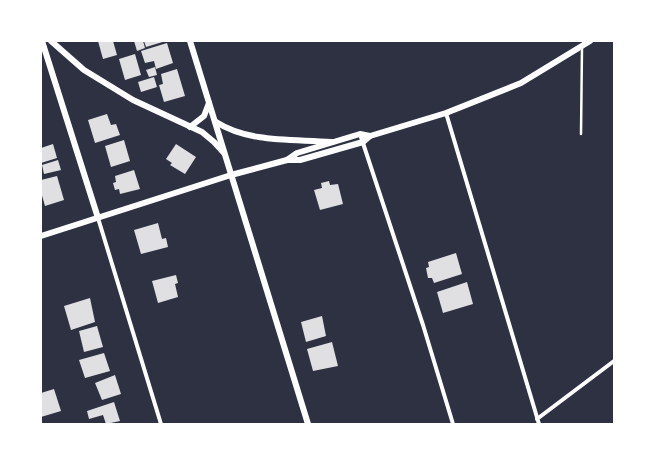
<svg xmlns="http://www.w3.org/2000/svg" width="655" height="465" viewBox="0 0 655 465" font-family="Karla,sans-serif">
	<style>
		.building { fill: #e0e0e3 }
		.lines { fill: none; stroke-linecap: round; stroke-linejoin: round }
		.service { stroke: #fff; stroke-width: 2.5 }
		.minor { stroke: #fff; stroke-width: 4 }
		.tertiary { stroke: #fff; stroke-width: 6 }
	</style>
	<rect width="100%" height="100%" fill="#2d3142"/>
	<g class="building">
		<path d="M98,41H113L117,55L103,59Z"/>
		<path d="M134,41H143L145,48L137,51Z"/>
		<path d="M144,41H166L146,47Z"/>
		<path d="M167,43L173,63L156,69L154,61L145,63L141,51Z"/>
		<path d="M135,54L141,75L125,80L119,59Z"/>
		<path d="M155,67L157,75L149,77L146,70Z"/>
		<path d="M177,69L185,96L164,102L159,85L163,84L161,74Z"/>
		<path d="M154,77L157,87L141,92L138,82Z"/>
		<path d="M107,114L111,125L116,124L120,135L95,143L88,120Z"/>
		<path d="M124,140L130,161L111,167L105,146Z"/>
		<path d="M53,144L57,158L41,163V148Z"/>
		<path d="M176,144L196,157L185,174L170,165L172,163L166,159Z"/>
		<path d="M58,160L61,170L44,174L42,165Z"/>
		<path d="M134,170L140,189L120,194L119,189L115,190L113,183L116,182L115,176Z"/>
		<path d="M57,176L64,200L45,206L41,192V180Z"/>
		<path d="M329,181L330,185L338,184L343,204L320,210L314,190L322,188L321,183Z"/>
		<path d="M158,223L162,239L166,238L168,247L141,254L134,230Z"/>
		<path d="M456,253L462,274L434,283L432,278H428L426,268L429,267L428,262Z"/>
		<path d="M176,275L178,283L175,284L178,297L158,303L152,281Z"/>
		<path d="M467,282L473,304L443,313L437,292Z"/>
		<path d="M90,298L95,322L71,330L64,306Z"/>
		<path d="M322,316L326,336L306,342L301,322Z"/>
		<path d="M97,326L103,347L84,352L79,331Z"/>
		<path d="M332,342L338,366L313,371L307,349Z"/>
		<path d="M104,353L110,371L85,378L79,360Z"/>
		<path d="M115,375L121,394L102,400L95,383Z"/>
		<path d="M54,389L61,411L41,417V393Z"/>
		<path d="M114,402L120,421L106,424L103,415L89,419L87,411Z"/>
	</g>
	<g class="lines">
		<path class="service" d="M581,134L582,47"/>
		<g class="minor">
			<path d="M446,113L539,424"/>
			<path d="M360,134L423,325L453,424"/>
			<path d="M98,218L161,424"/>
			<path d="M537,419L614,361"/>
		</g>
		<g class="tertiary">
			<path d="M42,41L98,218"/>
			<path d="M51,41L84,70L133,100L202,132L214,142L224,153"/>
			<path d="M190,41L308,424"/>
			<path d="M216,122C249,143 293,139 331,142"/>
			<path d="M190,127L204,116L209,103"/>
			<path d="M287,160L297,153L360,134L370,136"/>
			<path d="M41,236L231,175L287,160H300L363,142L370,136L446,113L521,83L590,41"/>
		</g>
	</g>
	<rect width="655" height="465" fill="none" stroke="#ffffff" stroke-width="84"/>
</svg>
